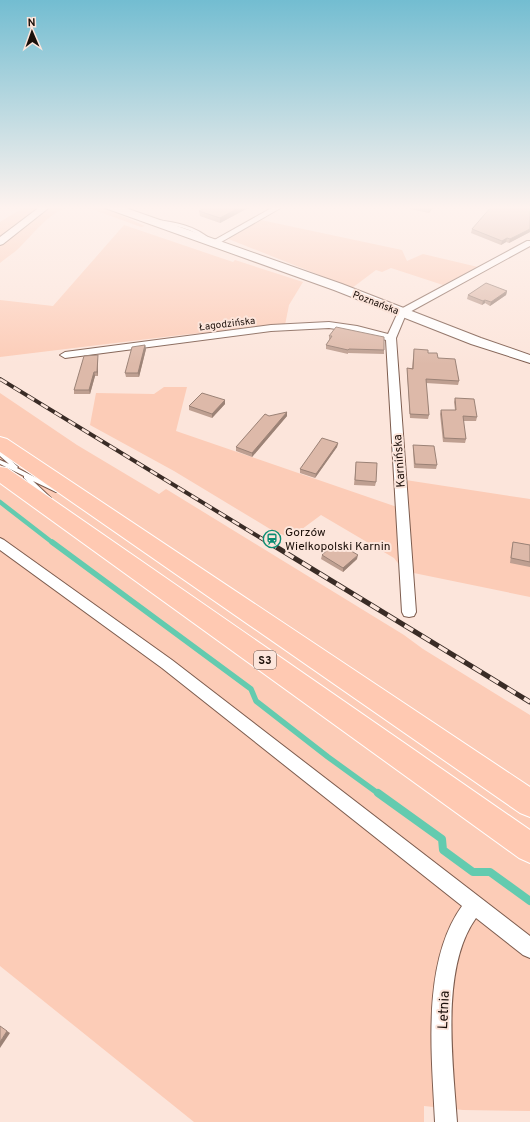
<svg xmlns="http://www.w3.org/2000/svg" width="530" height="1122" viewBox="0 0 530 1122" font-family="Overpass,sans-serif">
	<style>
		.green { fill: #fcccb7 }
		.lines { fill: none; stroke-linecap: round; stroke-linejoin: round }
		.stream-far2 { stroke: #63cbaf; stroke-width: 4.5 }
		.stream-far1 { stroke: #63cbaf; stroke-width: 5.5 }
		.stream { stroke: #63cbaf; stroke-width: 8 }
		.service-casing { stroke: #7d5c4e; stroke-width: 2 }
		.minor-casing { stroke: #7d5c4e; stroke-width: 2 }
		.tertiary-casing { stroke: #7d5c4e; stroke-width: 2 }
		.secondary-casing { stroke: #7d5c4e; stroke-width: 2 }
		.motorway-casing { stroke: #fff; stroke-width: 2 }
		.service { fill: #fff; fill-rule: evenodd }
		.minor { fill: #fff; fill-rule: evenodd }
		.tertiary { fill: #fff; fill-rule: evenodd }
		.secondary { fill: #fff; fill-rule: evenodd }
		.motorway { fill: #ffc9b2; fill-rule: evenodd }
		.rail-far1-casing { stroke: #3a2c26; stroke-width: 4 }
		.rail-casing { stroke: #3a2c26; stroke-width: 5 }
		.rail-far1 { stroke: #fce5db; stroke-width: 2.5; stroke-dasharray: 8; stroke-linecap: butt }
		.rail { stroke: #fce5db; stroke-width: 3.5; stroke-dasharray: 10; stroke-linecap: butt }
		.wall { fill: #be9f91 }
		.shaded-wall { fill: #9b8276 }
		.building { fill: #ddb9a9; stroke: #9b8276 }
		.labels { text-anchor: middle; stroke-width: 4; stroke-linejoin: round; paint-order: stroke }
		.far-street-label { font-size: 10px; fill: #1b0f09; stroke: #fce5db }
		.shield { fill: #fce5db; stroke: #5e4f48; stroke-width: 1 }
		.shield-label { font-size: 11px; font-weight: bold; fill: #1b0f09 }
		.street-label { font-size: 12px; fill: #1b0f09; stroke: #fce5db }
		.poi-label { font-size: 12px; fill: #1b0f09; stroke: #fce5db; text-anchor: start }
		.near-street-label { font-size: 14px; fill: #1b0f09; stroke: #fce5db }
	</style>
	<rect width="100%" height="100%" fill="#fce5db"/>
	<g class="green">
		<path d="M26,206H68C45,217 36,231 20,247C14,253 6,258 0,263V222Z"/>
		<path d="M83,206H100L145,226L141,227Z"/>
		<path d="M256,219L402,250L407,261L423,254L478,267L443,285L391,268L382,272L376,270L352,288L226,238Z"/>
		<path d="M124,225L233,262L235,260L303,282L289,305L285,325L181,335L0,357V300L53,306Z"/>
		<path d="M164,387H187L176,431L397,507L399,479L530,499V597L404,571L394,558L321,515L290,538L270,529L174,471L90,425L96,393L154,394Z"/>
		<path d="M0,393L77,445L159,494L166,489L404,635L423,649L530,715V1111L463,1110L424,1106V1122H194L0,966Z"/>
	</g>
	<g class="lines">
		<path class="stream-far2" d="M0,502L53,543"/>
		<path class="stream-far1" d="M52,542L251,689L256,701L328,757L379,794"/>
		<path class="stream" d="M378,793L442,839L443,850L473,872H490L530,901"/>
		<defs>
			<g id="service">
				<path d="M156,220C175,222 196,226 211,240L208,241C192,228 174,225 155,222V220Z"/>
				<path d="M0,451L2,452L17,466L18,467L17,468L60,490L61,491L60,492H56L33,481L51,498L48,500L46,499L24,478V476L0,464V460L9,464L0,456Z"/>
			</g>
			<g id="minor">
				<path d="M275,206H284L216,245H213L209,243Z"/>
				<path d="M527,241H530V246L406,314L396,338L416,612L414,616L409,617L404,616L402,612L386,340L357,332L329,328L271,331L65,358L60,355L65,352L271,325L329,322L357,326L388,334L399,310Z"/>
				<path d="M0,538L4,540L172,660L530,936V958L523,955L476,918C440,968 453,1063 457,1122H435C432,1056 421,963 462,906L162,668L0,550Z"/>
			</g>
			<path id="tertiary" d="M41,206H51L3,244L0,245V237Z"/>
			<path id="secondary" d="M104,206H120L342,284L481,338L530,355V363L471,344L334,290L105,208Z"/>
			<g id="motorway">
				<path d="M0,437L7,439L530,787V817L520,813L0,452Z"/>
				<path d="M0,467L7,468L530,830V863L519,858L0,483Z"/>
			</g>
		</defs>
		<use href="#service" class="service-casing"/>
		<use href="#minor" class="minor-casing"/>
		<use href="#tertiary" class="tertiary-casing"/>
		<use href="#secondary" class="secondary-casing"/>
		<use href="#motorway" class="motorway-casing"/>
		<use href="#service" class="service"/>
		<use href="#minor" class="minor"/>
		<use href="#tertiary" class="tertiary"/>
		<use href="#secondary" class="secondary"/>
		<use href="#motorway" class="motorway"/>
		<defs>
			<path id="rail-far1" d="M0,379L269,543"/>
			<path id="rail" d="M268,542L530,702"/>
		</defs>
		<use href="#rail-far1" class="rail-far1-casing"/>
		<use href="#rail" class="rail-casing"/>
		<use href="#rail-far1" class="rail-far1"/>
		<use href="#rail" class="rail"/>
	</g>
	<g class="wall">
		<path d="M410,206H434L429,213L410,209Z"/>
		<path d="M530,206V232L509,243L506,242L501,245L471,233L472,229L498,209Z"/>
		<path d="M248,208L220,223L200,216L199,211Z"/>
		<path d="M507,291L506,295L490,306L485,303L482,305L467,299L468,295Z"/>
		<path d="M329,336L384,350V354L348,353V354L326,349V345L329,340Z"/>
		<path d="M145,345L146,349L139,377H126L125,373Z"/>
		<path d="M414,349L428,353L438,358L459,381L458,385L426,383L429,415L428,419L410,418L407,372V368H412Z"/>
		<path d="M98,359V376H95L90,394H74V390Z"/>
		<path d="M455,398L477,417L476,421H463L466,439L465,443L443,442L440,414L441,410H455L454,402Z"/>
		<path d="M225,404L212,418L189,410V406Z"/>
		<path d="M269,416H287L252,457L236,451V447Z"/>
		<path d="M338,443L337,447L315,478L300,473V469Z"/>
		<path d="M413,445L437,465L436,469L414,468L413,449Z"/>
		<path d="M356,462L376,482L375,486L354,485Z"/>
		<path d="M513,542L530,545V567L510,563L512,546Z"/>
		<path d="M322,555L357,559L343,572L321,559Z"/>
	</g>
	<g class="shaded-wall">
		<path d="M242,206H248V208L220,223V218Z"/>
		<path d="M431,206H434L429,213L430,209Z"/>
		<path d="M530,229V232L509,243L510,239Z"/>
		<path d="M507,238L506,242L501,245L502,241Z"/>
		<path d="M507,291L506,295L490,306L491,302Z"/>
		<path d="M485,300V303L482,305L483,301Z"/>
		<path d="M145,345L146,349L139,377L138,373Z"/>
		<path d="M98,355V376L97,372Z"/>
		<path d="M94,372L95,376L90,394L89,390Z"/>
		<path d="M225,400V404L212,418V414Z"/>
		<path d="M287,412V416L252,457V453Z"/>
		<path d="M338,443L337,447L315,478L316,474Z"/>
		<path d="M358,555L357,559L343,572V568Z"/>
		<path d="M7,1031L10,1033L0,1048V1042Z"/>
	</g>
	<g class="building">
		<path d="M209,206H242L220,218L199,211Z"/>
		<path d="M417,206H431L430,209Z"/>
		<path d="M499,206H530V229L510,239L507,238L502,241L472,229L491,207L498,209Z"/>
		<path d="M486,283L507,291L491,302L485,300L483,301L468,295Z"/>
		<path d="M336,327L384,337V350L349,349L348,350L326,345L332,336H329Z"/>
		<path d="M145,345L138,373H125L132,347Z"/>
		<path d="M414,349L428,350V353H437L438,358L455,359L459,381L426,379L429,415L410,414L407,368L413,369Z"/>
		<path d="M98,355L97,372H94L89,390H74L84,356Z"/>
		<path d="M202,393L225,400L212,414L189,406Z"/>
		<path d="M455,398L474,399L477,417L463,416L466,439L444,438L441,410H456Z"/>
		<path d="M287,412L252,453L236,447L265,414L269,416Z"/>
		<path d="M322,438L338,443L316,474L300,469Z"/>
		<path d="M413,445L434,446L437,465L415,464Z"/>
		<path d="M356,462L377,463L376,482L355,480Z"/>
		<path d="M336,542L358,555L343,568L322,555Z"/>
		<path d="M513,542L530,545V562L511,558Z"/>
		<path d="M0,1026L7,1031L0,1042Z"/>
	</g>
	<linearGradient id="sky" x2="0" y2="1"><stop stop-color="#73bdd1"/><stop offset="0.57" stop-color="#fef3ef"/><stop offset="1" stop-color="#fef3ef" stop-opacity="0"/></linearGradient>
	<rect width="530" height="364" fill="url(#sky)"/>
	<defs>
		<symbol id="station-ring" viewBox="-11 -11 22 22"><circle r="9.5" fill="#fce5db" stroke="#0a8c72" stroke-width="1.5"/><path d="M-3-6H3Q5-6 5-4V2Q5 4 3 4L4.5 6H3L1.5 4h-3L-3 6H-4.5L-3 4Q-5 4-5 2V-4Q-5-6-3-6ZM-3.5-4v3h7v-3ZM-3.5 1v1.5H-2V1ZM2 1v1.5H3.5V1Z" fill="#0a8c72"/></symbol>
	</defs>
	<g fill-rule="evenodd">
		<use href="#station-ring" x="262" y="529" width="20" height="20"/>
	</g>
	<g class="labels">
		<g class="far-street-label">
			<text transform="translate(376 302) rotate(21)" y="4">Poznańska</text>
			<text transform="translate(227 323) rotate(-7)" y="4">Łagodzińska</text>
		</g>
		<rect class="shield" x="254" y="651" width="22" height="18" rx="3"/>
		<g class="shield-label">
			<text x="265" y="664">S3</text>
		</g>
		<g class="street-label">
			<text transform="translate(399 461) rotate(-94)" y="4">Karnińska</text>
		</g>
		<g class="poi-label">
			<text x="285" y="536">Gorzów<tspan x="285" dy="14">Wielkopolski Karnin</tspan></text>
		</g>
		<g class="near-street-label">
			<text transform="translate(443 1010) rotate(-87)" y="5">Letnia</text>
		</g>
	</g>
	<g transform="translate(32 32) rotate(358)" stroke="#fce5db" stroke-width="3" paint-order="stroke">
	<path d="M0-3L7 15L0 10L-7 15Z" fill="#1b0f09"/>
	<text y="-6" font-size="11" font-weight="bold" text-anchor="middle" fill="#1b0f09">N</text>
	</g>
</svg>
